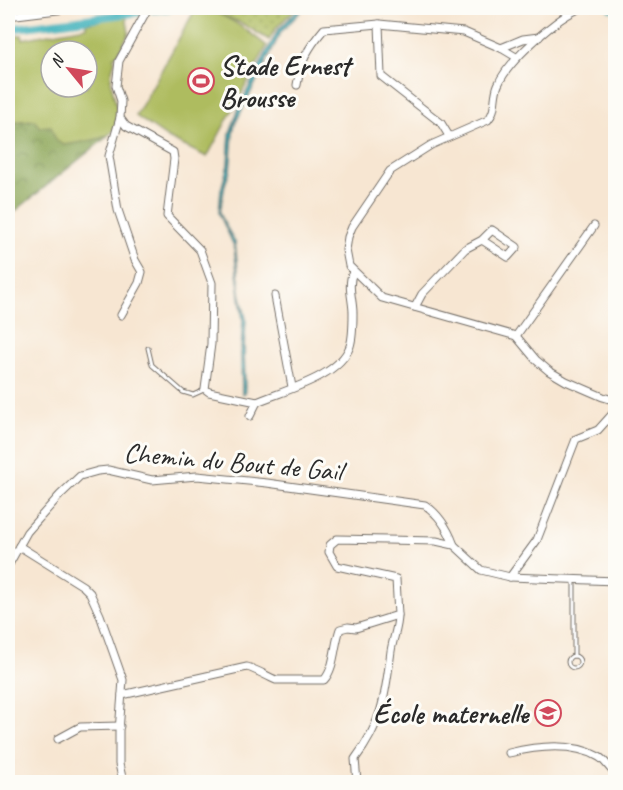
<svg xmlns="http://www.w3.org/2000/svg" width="623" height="790" viewBox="0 0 623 790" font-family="Caveat,sans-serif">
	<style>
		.grass { fill: url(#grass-dots); stroke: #6c7444; stroke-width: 1.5 }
		.forest { fill: url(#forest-crowns); stroke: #5a6840; stroke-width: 1.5 }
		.green { fill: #aebc5e; stroke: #6c7444; stroke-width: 1.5; fill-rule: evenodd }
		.water { fill: url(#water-rules); stroke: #366e74; stroke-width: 1.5 }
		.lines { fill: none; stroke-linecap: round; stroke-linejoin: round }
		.canal { stroke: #42b2bc; stroke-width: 8 }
		.lane-casing { stroke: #726c65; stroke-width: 5 }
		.street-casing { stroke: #726c65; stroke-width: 9 }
		.lane { stroke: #fff; stroke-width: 3 }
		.street { stroke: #fff; stroke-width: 7 }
		.labels { text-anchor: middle; stroke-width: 6; stroke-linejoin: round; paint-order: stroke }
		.poi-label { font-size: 28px; font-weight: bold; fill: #2b2b2b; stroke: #fdfcf7; text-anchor: start }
		.street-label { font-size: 28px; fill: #2b2b2b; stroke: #fdfcf7 }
	</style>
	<defs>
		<pattern id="grass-dots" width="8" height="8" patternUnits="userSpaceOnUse" patternTransform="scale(1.5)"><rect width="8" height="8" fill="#aebc5e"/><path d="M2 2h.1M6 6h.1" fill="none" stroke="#8e994e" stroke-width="1.8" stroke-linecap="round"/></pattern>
		<pattern id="forest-crowns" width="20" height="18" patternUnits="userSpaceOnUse" patternTransform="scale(1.5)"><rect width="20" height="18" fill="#8aa455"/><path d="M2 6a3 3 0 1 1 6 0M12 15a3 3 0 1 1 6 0" fill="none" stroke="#718647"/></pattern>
		<pattern id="water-rules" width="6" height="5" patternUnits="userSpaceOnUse" patternTransform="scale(1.5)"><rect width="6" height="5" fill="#42b2bc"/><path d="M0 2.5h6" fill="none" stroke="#379199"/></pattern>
	</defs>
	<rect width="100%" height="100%" fill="#fdfcf7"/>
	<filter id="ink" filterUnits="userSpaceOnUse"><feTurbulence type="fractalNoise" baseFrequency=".0167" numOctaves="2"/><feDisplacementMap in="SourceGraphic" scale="12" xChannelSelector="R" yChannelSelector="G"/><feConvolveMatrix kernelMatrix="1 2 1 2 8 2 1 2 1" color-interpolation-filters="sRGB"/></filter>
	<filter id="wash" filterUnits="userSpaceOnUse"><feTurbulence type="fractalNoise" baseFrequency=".008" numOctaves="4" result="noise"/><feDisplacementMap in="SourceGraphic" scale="24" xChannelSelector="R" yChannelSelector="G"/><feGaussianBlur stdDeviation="1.35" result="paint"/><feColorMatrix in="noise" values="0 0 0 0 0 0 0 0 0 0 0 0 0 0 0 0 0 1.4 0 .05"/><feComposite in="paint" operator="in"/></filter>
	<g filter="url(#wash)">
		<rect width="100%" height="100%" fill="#f7e6d2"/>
		<path class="grass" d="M206,8H296L276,28L269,40L243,24Z"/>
		<path class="forest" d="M35,120L51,126L65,145L108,136L8,217V124Z"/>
		<g class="green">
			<path d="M196,8C219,9 249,31 267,46L207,157L168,138L136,116Z"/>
			<path d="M126,15L129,33L117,55L113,57L115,60C113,66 111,72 111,78C111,94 125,119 111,133C103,140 76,143 65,145C55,143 54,136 51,126L39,127L35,120L8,122V36L22,35L23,39L86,27V23ZM51,51H87V87H51Z"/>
		</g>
		<path class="water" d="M300,8H304L281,32L235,124L233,133L230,171L225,184L220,212L223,221L235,242L240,293L246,319L244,346L245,393L242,394L241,352L243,320L234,246L219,213L221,190L228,165L230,133L240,105L278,30Z"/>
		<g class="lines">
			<g class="canal">
				<path d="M611,8H616"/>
				<path d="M154,10L171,8"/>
				<path d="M8,29L140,12"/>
			</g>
		</g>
	</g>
	<g filter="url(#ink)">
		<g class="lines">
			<defs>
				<g id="lane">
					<path d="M148,348L152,365L183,392L193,395L204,390"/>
					<path d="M574,656V581"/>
					<circle cx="574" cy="662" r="6"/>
				</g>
				<g id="street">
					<path d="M582,8C559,15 507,62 498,85C493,97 497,110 488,120L431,145L390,171L352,227L348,237L346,250L349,266L382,298L516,336L536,360L549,371L566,381L603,397L616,401"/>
					<path d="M8,16L74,8"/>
					<path d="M379,24L381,76L441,123L449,136"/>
					<path d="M501,48L523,39L539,37"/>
					<path d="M297,85C301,60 308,48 324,29L379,24L464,32L501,48L516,57"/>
					<path d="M120,118L126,126L173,152L174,159L167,216L200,250L212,283L211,344L205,389L209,392L257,402"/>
					<path d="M275,296L292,387"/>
					<path d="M415,307L422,294L465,249L482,240L508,257L517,247L492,230L482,240"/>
					<path d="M121,315L139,283L142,272L135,260L118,210L109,156L120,118L121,101L116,86L119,61L148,8"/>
					<path d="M516,336L594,226"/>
					<path d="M250,416L257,402C285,390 339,377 350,346C353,337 353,323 353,313C353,300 347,285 353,272"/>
					<path d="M19,546L83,586L90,593L100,615L123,680L119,731V764L123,782"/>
					<path d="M8,566L27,532L60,495L80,476L98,471L108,470L152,480L197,476L267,483L425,505C440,515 448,529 454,545"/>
					<path d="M510,577L537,540L576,439L598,430L616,410"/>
					<path d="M122,695L247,667C258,670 266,676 276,680H324C335,668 334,645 340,629L348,627L356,628L398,615L396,579L337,566L329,552L330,545L337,539L436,541L454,545L481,570L510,577L616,581"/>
					<path d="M58,739L80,727L120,726"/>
					<path d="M509,753C538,746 573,742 599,757C606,761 609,769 616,774"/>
					<path d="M357,782L355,759C383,722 385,696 391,651C393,638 398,628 398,615"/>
				</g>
			</defs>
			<use href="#lane" class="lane-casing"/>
			<use href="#street" class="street-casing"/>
			<use href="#lane" class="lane"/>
			<use href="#street" class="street"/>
		</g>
	</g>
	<defs>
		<symbol id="stadium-ring" viewBox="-11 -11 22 22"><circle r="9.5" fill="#fdfcf7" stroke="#d1495b" stroke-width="1.5"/><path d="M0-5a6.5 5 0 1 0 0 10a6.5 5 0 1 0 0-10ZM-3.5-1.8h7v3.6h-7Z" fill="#d1495b"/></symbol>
		<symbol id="school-ring" viewBox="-11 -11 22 22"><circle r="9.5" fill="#fdfcf7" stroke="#d1495b" stroke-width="1.5"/><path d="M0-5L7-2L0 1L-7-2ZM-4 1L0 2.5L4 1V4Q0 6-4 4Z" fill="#d1495b"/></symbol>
	</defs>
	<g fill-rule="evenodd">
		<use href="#stadium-ring" x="186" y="66" width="30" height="30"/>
		<use href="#school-ring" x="533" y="698" width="30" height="30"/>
	</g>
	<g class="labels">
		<g class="poi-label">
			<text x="220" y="75">Stade Ernest<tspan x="220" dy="32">Brousse</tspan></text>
			<text x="528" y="723" text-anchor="end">École maternelle</text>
		</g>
		<g class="street-label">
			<text transform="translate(233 461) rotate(5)" y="10">Chemin du Bout de Gail</text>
		</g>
	</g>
	<rect width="623" height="790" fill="none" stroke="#fdfcf7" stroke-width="30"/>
	<g transform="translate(69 69) rotate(300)"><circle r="28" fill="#fdfcf7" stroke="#a9a8a5" stroke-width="1.5"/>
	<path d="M0-4.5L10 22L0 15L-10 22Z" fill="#d1495b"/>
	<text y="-9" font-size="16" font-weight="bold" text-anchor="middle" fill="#2b2b2b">N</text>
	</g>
</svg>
